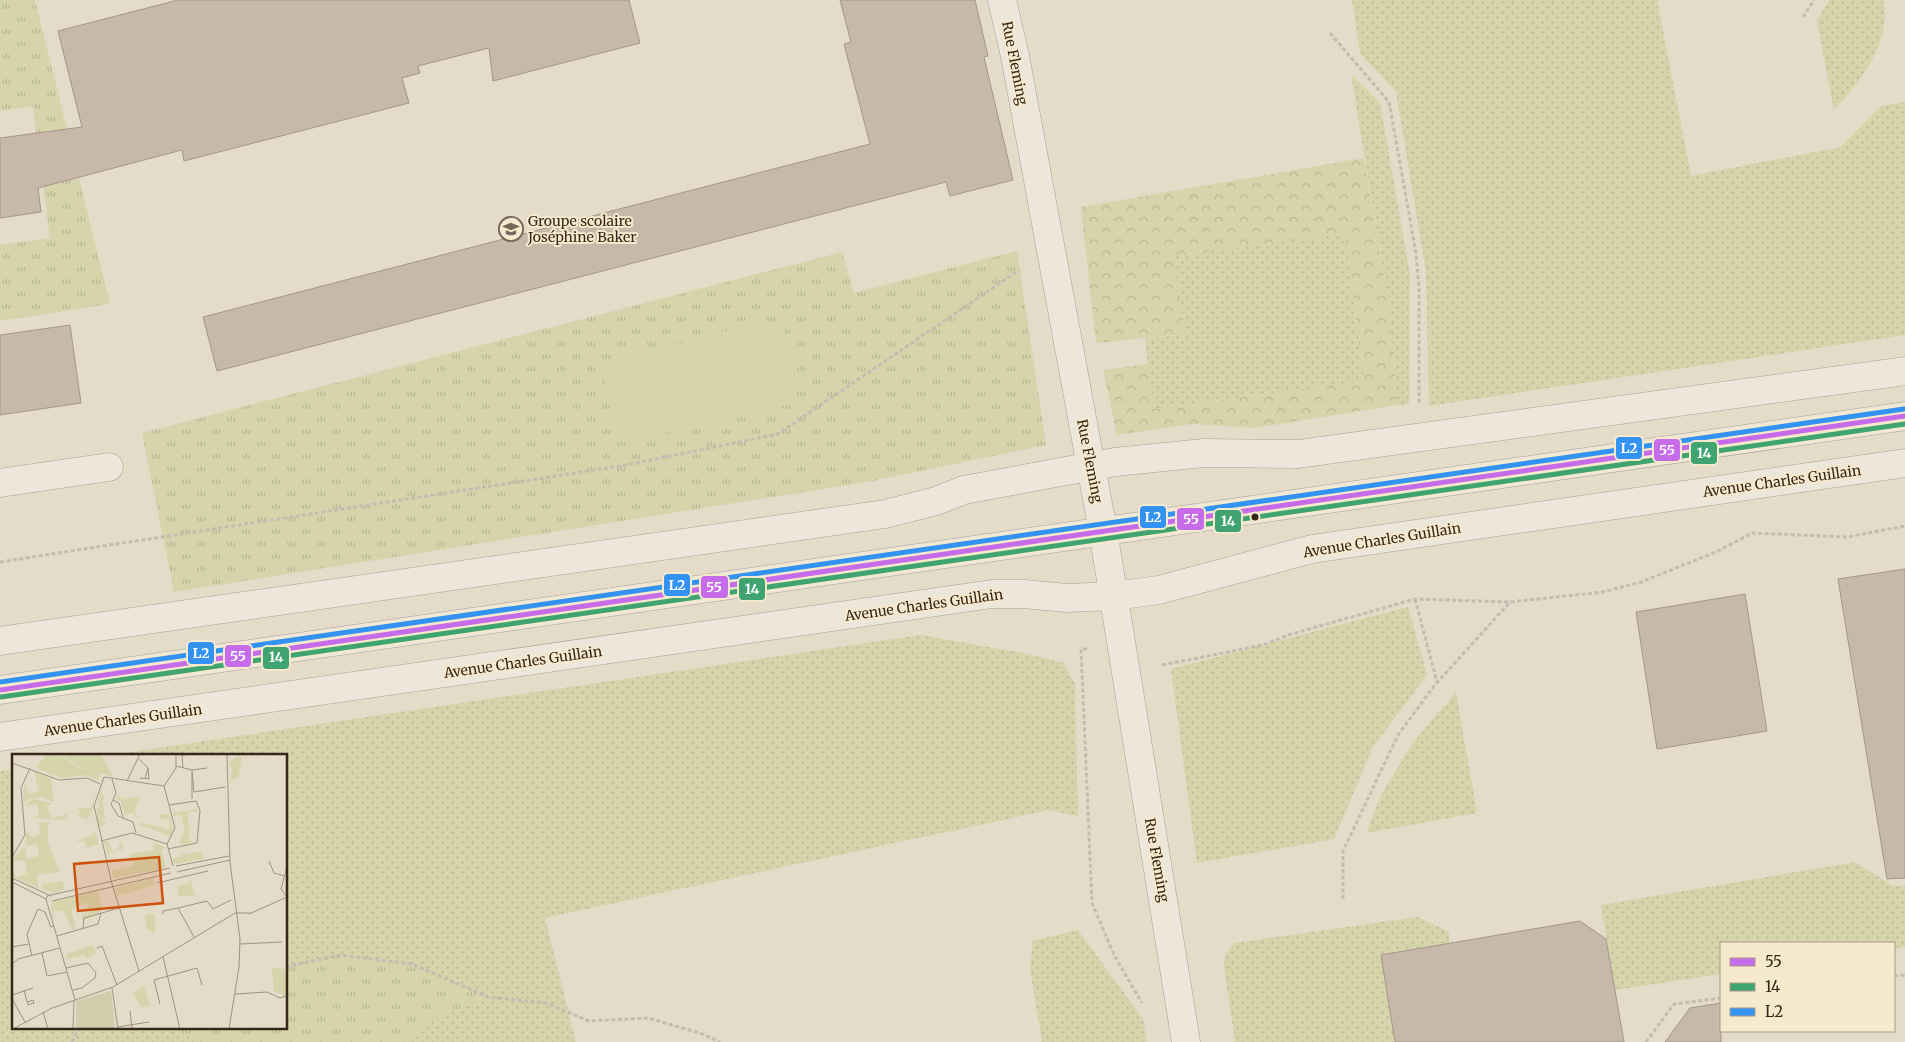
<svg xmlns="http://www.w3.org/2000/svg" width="1905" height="1042" viewBox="0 0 1905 1042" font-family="Merriweather,serif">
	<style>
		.grass { fill: url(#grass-dots) }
		.forest { fill: url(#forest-crowns) }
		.park { fill: url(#park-tufts) }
		.pitch { fill: #d5d4aa }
		.building { fill: #c8b8a9; stroke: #a49689 }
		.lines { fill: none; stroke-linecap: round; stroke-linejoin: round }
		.minor-casing { stroke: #a8a093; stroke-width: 29 }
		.path { stroke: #c4bcb2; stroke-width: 3; stroke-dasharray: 4 2.5; stroke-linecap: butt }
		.minor { stroke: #ece6db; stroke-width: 28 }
		.bus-1-casing { stroke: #f7e9cc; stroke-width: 9 }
		.bus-2-casing { stroke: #f7e9cc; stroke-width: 9 }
		.bus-3-casing { stroke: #f7e9cc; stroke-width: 9 }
		.bus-1 { stroke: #c66ceb; stroke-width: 5 }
		.bus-2 { stroke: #40a470; stroke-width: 5 }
		.bus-3 { stroke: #3393f4; stroke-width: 5 }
		.bus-dot { fill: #37271b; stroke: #f7e9cc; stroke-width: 2 }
		.labels { text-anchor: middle; stroke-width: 4; stroke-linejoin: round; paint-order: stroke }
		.street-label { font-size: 14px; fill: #37271b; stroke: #f7e9cc }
		.poi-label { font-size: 14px; fill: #37271b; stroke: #f7e9cc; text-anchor: start }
		.inset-road { fill: none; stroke: #9f9383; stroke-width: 1 }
		.view { fill: #cd520e; fill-opacity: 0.15; stroke: #cd520e; stroke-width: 2.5 }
		.inset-edge { fill: none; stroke: #37271b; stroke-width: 2.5 }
		.line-badge { stroke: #f7e9cc; stroke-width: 2 }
		.badge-label { font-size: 14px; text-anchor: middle; font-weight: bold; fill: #fff }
	</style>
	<defs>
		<pattern id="grass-dots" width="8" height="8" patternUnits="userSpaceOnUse" patternTransform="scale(1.25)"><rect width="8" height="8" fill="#d5d4aa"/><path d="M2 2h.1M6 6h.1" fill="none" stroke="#b7b692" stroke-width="1.8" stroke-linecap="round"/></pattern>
		<pattern id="forest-crowns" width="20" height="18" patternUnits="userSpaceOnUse" patternTransform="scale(1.25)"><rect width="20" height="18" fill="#d5d4aa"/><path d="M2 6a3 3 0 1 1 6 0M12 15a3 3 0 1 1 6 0" fill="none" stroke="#b7b692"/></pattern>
		<pattern id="park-tufts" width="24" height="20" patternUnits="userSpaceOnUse" patternTransform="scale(1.25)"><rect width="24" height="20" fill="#d5d4aa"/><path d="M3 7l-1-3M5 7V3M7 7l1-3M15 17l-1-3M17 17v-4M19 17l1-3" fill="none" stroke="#b7b692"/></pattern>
	</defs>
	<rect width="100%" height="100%" fill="#e4dbc9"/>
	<g class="grass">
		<path d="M1352,0H1657L1691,176L1841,147L1881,106L1905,102V335L1429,406L1426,272L1396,92L1360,53Z"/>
		<path d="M1829,0H1883C1892,43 1861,80 1834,110L1817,21Z"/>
		<path d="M1351,74L1380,103L1410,275L1409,404L1397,405L1390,312Z"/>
		<path d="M1345,233L1364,381L1154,409L1145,339L1185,334L1175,256Z"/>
		<path d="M1408,607L1427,675L1373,747L1334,839L1197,863L1171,669Z"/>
		<path d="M921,635L1028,654L1064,663L1075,684L1078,816L1049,810L545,918L576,1042H0V771L14,769V1028H286V756H104Z"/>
		<path d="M1456,692L1477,813L1367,833L1380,797L1412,744Z"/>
		<path d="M1855,862L1893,886L1905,885V947L1894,948V943H1721V974L1615,990L1601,905Z"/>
		<path d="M1417,917L1449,932V944L1381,955L1395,1042H1235L1223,958L1234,943Z"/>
		<path d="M1078,930L1143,1019L1147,1042H1042L1030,970L1033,941Z"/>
	</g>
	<path class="forest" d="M1364,158L1390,312L1397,405L1254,428L1192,424L1117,435L1103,370L1148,364L1155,409L1364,381L1345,234L1175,256L1185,334L1096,343L1081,207Z"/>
	<g class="park">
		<path d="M0,0H35L110,304L0,321V245L50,238L33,106L0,111Z"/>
		<path d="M1017,251L1046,445L867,482L174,592L142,433L842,252L854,293Z"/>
		<path d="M340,955L412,964L488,997L440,1017L402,1042H198L168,1028H286V967Z"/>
	</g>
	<path class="pitch" d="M766,321L785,331L797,388L787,405L632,441L619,432L604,375L614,360Z"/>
	<g class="building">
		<path d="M178,0H629L640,43L493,81L489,48L418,66L420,73L402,78L409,103L184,161L182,150L38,188L41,212L0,218V138L82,127L58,31Z"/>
		<path d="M840,0H975L988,56L984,57L1013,180L950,196L946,182L217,371L203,317L870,144L844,44L851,42Z"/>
		<path d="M70,325L81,403L0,415V335Z"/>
		<path d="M1905,569V878L1887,879L1838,579Z"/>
		<path d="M1745,594L1767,731L1657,749L1636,612Z"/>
		<path d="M1580,921L1606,939L1624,1042H1395L1381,955Z"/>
		<path d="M1721,1003V1042H1665L1690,1008Z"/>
	</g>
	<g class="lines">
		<defs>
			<g id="minor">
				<path d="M1002,0L1015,56L1103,531L1186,1042"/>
				<path d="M0,483L109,467"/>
				<path d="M0,641L885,514L936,501L964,490L1115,462L1204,453L1298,454L1905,371"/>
				<path d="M0,690L1905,416"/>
				<path d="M0,737L992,594H1024L1067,598L1114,596L1159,590L1312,549L1905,463"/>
			</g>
		</defs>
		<use href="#minor" class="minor-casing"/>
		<g class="path">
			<path d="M1803,17L1814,0"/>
			<path d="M1330,33L1389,102L1416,253L1419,288V403"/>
			<path d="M0,562L627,465L778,434L1019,270"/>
			<path d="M1415,599L1437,682"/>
			<path d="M1087,649H1081L1092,903L1114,955L1142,1003"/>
			<path d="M1162,665L1263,645L1288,635L1415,599L1509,602"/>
			<path d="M1343,899V851L1398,735L1434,686L1510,602L1603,592L1641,582L1716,552L1752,533L1847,537L1905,526"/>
			<path d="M286,967L340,955L412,964L488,997L546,1003L589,1021L648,1018L700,1033L720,1042"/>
			<path d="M1894,976L1905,975"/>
			<path d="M72,1042L79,1028"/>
			<path d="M1646,1042L1674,1004L1721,998"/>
		</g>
		<use href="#minor" class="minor"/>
		<defs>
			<path id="bus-1" d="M0,690L1905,416"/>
			<path id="bus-2" d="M1,697L1905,424"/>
			<path id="bus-3" d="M0,682L1904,409"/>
		</defs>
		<use href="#bus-1" class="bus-1-casing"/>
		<use href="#bus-2" class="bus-2-casing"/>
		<use href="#bus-3" class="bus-3-casing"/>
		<use href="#bus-1" class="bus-1"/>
		<use href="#bus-2" class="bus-2"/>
		<use href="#bus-3" class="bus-3"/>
	</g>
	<defs>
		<symbol id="school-ring" viewBox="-11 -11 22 22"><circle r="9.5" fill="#f7e9cc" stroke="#746658" stroke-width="1.5"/><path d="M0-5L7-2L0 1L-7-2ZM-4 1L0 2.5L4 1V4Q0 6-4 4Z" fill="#746658"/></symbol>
	</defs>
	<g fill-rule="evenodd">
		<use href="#school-ring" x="497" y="215" width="28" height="28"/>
	</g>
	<circle class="bus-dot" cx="1255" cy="517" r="4.5"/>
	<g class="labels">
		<g class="street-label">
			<text transform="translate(1015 63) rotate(79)" y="5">Rue Fleming</text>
			<text transform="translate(1090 461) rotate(79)" y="5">Rue Fleming</text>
			<text transform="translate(1782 481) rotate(-8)" y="5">Avenue Charles Guillain</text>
			<text transform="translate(1382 540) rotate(-9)" y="5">Avenue Charles Guillain</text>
			<text transform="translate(924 605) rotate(-8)" y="5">Avenue Charles Guillain</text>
			<text transform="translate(523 662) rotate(-8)" y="5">Avenue Charles Guillain</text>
			<text transform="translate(123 720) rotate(-8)" y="5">Avenue Charles Guillain</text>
			<text transform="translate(1157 860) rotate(80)" y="5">Rue Fleming</text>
		</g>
		<g class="poi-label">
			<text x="528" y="226">Groupe scolaire<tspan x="528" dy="16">Joséphine Baker</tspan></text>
		</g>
	</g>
	<g transform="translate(12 754)">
		<rect width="275" height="275" fill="#e4dbc9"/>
		<path d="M49,0H82L70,14ZM227,2L230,4L226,24L218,27L220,15L217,8ZM22,17L39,25L42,48L30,43L22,45L41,50L35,52L39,64L52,61L51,58L56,62L51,66L19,64L27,62L25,50L13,52L21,45L15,42L19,44L12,49L11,40L15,42L11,38L13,28L16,40L27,37ZM84,36L80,57L82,73L79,55L76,66L65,62L68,57L66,54H79ZM88,36L93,45L90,46L93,64L90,66L94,69L91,72H87L85,64ZM106,40L110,46L128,42L122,58L127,65L120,59L113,61L109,47L104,45ZM148,60L158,61L161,75L159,82L128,71L129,68L157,76L158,66L147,64ZM82,76L87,90L74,94L73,88L64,87L81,81ZM96,86L100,97L106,95L109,87L111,95L97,98L99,112L92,88ZM141,89L153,93L149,97L154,114L101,124L100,117L123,111L121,105H117L119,100L143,96ZM50,127L53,135L42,139L29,135L30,130ZM86,137L90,157L70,167V157L72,160L77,157L75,148L64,153L62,149L63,154L59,156L64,175L60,176L51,156L44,158L42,152V165L39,151L42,147L61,143L62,147V143ZM136,159L143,161V180L135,175L133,162ZM81,191L84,199L75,204L72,201L55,205V211L54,200Z" fill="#d5d4aa"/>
		<path d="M132,232L138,252L129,253L121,239Z" fill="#d5d4aa"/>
		<path d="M99,237L103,275H64V247Z" fill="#cfcdaa"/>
		<path d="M83,0H89L101,23L89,19L86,26L75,21L50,24L60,9L70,15ZM186,55V58H177L176,65L177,72H182L177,74V87L184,88L167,91L172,77L171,67L169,60L162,62L161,59ZM27,68L41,69L36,70V89L48,118L25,121L26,134L0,122V113L4,123L15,120L13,107L0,106L13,92L15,105L27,102L25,90L15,92L13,89L15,77L19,83L28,80ZM167,93L170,100L190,98L191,105L162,110L161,105L169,102ZM141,124L143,131L105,142L103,134ZM178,124L182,140L187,141L167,142L165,132L177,129Z" fill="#d5d4aa"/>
		<path d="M34,0H47L60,9L50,24L24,14ZM260,214L275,215V247L274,243L262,237Z" fill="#d5d4aa"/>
		<path class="inset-road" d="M215,0L218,108L228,185L227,213L217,275M127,5L136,14L133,25M0,9L47,26L75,24L88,30M164,12L180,16L182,38L213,33M171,14L170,1L184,0M180,16L195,14M180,19V45M128,24L137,25L136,14M100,25L104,39L99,50L106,62L121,68L124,79M115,27L128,0M101,46L107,49L111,63M89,87L120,79L155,90M155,90L163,74L152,32L164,14V0M155,90L161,112M156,95L185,89L188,56L184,47L157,51M0,103L13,81L9,34L18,14M257,107L262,119L272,122M164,112L217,102M275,113L269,135L275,143M165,118L218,106M0,124L37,141M0,128L34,145M145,129L196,117M39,141L158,114M40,142L36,141L34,145L63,246M40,147L159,119M151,160V157L166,154M237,160L275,143M71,175L72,164L107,154M45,182L86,170L89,159M182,183L166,154L195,147L201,155L219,146M228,190L270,188M0,193L17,190M85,194L90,192L105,231M30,199L35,222L55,218M20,202L15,180L26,155L33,158L39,173L42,172M151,203L168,275M0,210L6,205L48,194M54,214L76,209L84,219L83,224L70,234L61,236M127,217L100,130L82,52L92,23L152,32M100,234L106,275M12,236L16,251L22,249L21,246L16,248M223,240L255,238L268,244L275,242M0,241L21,234M0,245L13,268M148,250L142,226L185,214L190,231M118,257L120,275M31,258L36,275M105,273L137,268M1,275L40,254L101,233L223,159H238M61,275L62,246"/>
		<path class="view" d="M147,103L151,149L66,157L62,110Z"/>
		<rect width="275" height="275" class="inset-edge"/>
	</g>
	<g class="line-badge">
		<rect x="1615" y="436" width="28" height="24" rx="5" fill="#3393f4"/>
		<rect x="1653" y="438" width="28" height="24" rx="5" fill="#c66ceb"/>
		<rect x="1690" y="441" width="28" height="24" rx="5" fill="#40a470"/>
		<rect x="1139" y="505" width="28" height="24" rx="5" fill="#3393f4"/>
		<rect x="1176" y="507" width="29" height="24" rx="5" fill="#c66ceb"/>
		<rect x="1214" y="509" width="28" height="24" rx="5" fill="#40a470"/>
		<rect x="663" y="573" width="28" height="24" rx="5" fill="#3393f4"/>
		<rect x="700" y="575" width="29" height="24" rx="5" fill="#c66ceb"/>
		<rect x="738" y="577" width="28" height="24" rx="5" fill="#40a470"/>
		<rect x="187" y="641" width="28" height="24" rx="5" fill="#3393f4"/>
		<rect x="224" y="644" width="28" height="24" rx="5" fill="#c66ceb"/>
		<rect x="262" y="646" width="28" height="24" rx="5" fill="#40a470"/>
	</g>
	<g class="badge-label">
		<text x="1629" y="453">L2</text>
		<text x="1667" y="455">55</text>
		<text x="1704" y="458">14</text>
		<text x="1153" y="522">L2</text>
		<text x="1191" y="524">55</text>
		<text x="1228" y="526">14</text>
		<text x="677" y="590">L2</text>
		<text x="714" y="592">55</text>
		<text x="752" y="594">14</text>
		<text x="201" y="658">L2</text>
		<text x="238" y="661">55</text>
		<text x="276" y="662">14</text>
	</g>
	<rect x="1720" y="942" width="175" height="90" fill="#f7e9cc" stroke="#aa9b85"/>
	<rect x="1730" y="958" width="25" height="8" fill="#c66ceb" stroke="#aa9b85"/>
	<text x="1765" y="967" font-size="15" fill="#37271b">55</text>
	<rect x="1730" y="983" width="25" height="8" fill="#40a470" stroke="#aa9b85"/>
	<text x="1765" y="992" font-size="15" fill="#37271b">14</text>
	<rect x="1730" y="1008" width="25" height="8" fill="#3393f4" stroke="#aa9b85"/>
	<text x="1765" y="1017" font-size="15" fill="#37271b">L2</text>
</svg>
